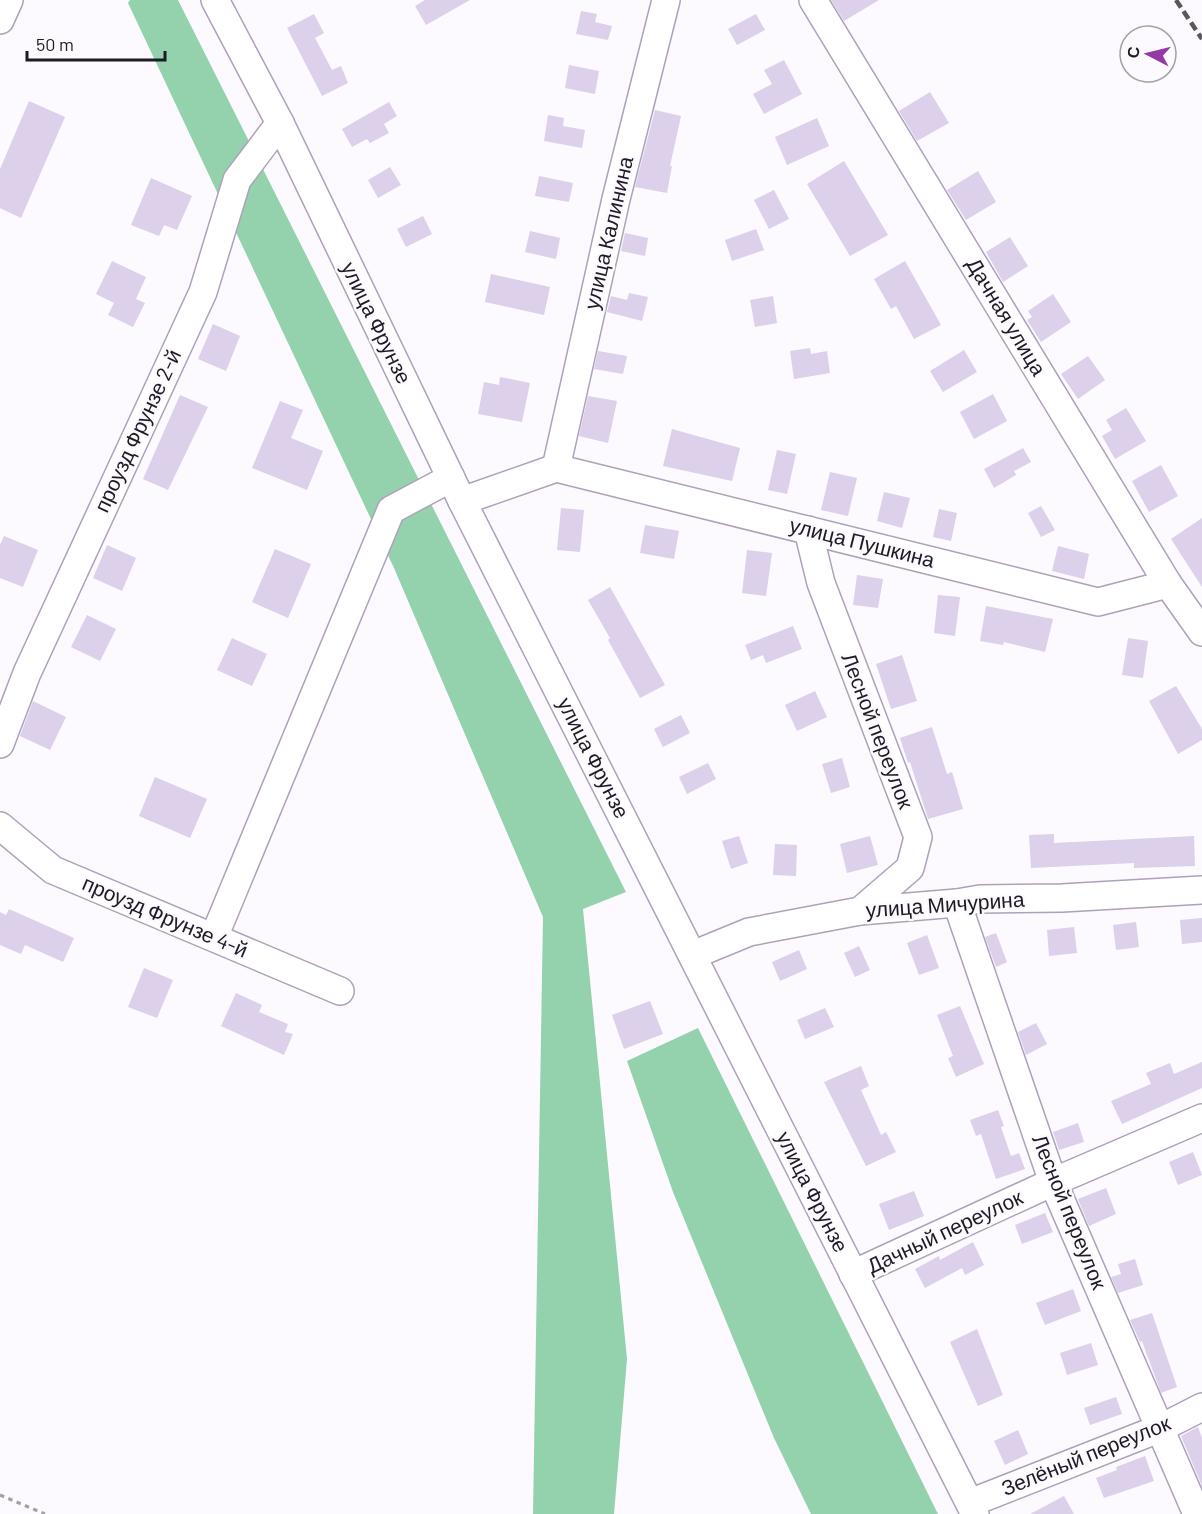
<svg xmlns="http://www.w3.org/2000/svg" width="1202" height="1514" viewBox="0 0 1202 1514" font-family="Barlow,sans-serif">
	<style>
		.forest { fill: #93d2ad }
		.building { fill: #dcd0eb }
		.lines { fill: none; stroke-linecap: round; stroke-linejoin: round }
		.minor-casing { stroke: #ada1bb; stroke-width: 30 }
		.path { stroke: #a4a0a8; stroke-width: 3; stroke-dasharray: 4.5 4.5; stroke-linecap: butt }
		.minor { stroke: #fff; stroke-width: 27 }
		.rail { stroke: #5b565f; stroke-width: 4.5; stroke-dasharray: 9 4.5; stroke-linecap: butt }
		.labels { text-anchor: middle; stroke-width: 5; stroke-linejoin: round; paint-order: stroke }
		.street-label { font-size: 21px; fill: #1f1a24; stroke: #fcf9ff }
	</style>
	<rect width="100%" height="100%" fill="#fcf9ff"/>
	<g class="forest">
		<path d="M130,0H178L626,892L583,909L627,1359L614,1514H533L543,917L394,568L128,3Z"/>
		<path d="M698,1028L938,1514H811L774,1438L673,1192L627,1061Z"/>
	</g>
	<g class="building">
		<path d="M425,0H470L426,25L415,6Z"/>
		<path d="M831,0H879L844,21Z"/>
		<path d="M581,11L597,14L595,22L612,26L608,40L576,34Z"/>
		<path d="M314,14L324,33L315,38L332,70L341,66L348,83L322,96L287,28Z"/>
		<path d="M756,14L765,30L737,45L728,29Z"/>
		<path d="M784,60L802,94L764,114L753,94L772,84L764,70Z"/>
		<path d="M569,65L599,71L595,94L565,88Z"/>
		<path d="M930,92L949,123L917,141L899,111Z"/>
		<path d="M29,101L65,117L21,218L0,208V169Z"/>
		<path d="M389,102L397,116L384,124L389,133L370,143L367,139L352,147L342,129Z"/>
		<path d="M655,110L681,116L670,166H672L667,193L635,187Z"/>
		<path d="M548,115L564,118L563,126L585,130L582,148L544,141Z"/>
		<path d="M817,118L829,146L787,165L775,137Z"/>
		<path d="M844,161L888,235L850,256L807,184Z"/>
		<path d="M390,167L401,185L378,198L368,180Z"/>
		<path d="M978,171L996,202L966,220L947,190Z"/>
		<path d="M539,176L573,183L569,202L535,196Z"/>
		<path d="M151,178L192,196L177,230L164,225L159,236L131,225Z"/>
		<path d="M774,190L789,219L769,229L754,200Z"/>
		<path d="M423,216L432,234L406,247L397,229Z"/>
		<path d="M756,229L764,250L732,261L725,240Z"/>
		<path d="M530,231L560,238L556,259L525,252Z"/>
		<path d="M625,233L648,238L645,256L621,251Z"/>
		<path d="M1010,237L1028,266L1003,282L986,252Z"/>
		<path d="M112,261L146,277L136,299L145,303L133,327L108,315L114,303L96,294Z"/>
		<path d="M905,261L941,325L914,339L896,306L891,309L874,279Z"/>
		<path d="M491,274L550,287L544,315L485,302Z"/>
		<path d="M629,293L648,297L642,321L607,312L611,296L627,300Z"/>
		<path d="M1053,294L1071,322L1041,342L1027,320L1032,317L1028,311Z"/>
		<path d="M773,296L777,323L755,327L750,300Z"/>
		<path d="M213,324L240,336L226,371L198,359Z"/>
		<path d="M810,348L811,354L827,351L830,373L794,379L790,351Z"/>
		<path d="M964,350L977,372L943,392L930,371Z"/>
		<path d="M598,351L627,356L623,374L594,369Z"/>
		<path d="M1088,356L1105,380L1078,399L1061,374Z"/>
		<path d="M500,377L530,383L522,422L478,414L484,382L499,385Z"/>
		<path d="M993,394L1007,421L974,439L960,412Z"/>
		<path d="M180,395L208,407L168,490L143,479Z"/>
		<path d="M588,396L617,401L608,443L579,436Z"/>
		<path d="M280,401L303,410L291,438L323,451L307,490L252,468Z"/>
		<path d="M1126,408L1146,441L1115,459L1102,436L1112,430L1106,420Z"/>
		<path d="M672,429L740,448L732,481L663,466Z"/>
		<path d="M1023,448L1031,462L1014,471L1016,475L994,488L984,469Z"/>
		<path d="M777,450L796,454L787,494L768,490Z"/>
		<path d="M1161,465L1178,496L1149,512L1132,481Z"/>
		<path d="M830,472L857,478L848,516L821,510Z"/>
		<path d="M884,492L910,498L902,528L877,521Z"/>
		<path d="M1041,506L1055,530L1041,537L1028,513Z"/>
		<path d="M561,508L584,510L580,552L557,550Z"/>
		<path d="M939,509L957,513L951,541L933,537Z"/>
		<path d="M1202,518V587L1171,539Z"/>
		<path d="M645,525L679,531L674,559L640,553Z"/>
		<path d="M4,536L38,550L23,587L0,578V545Z"/>
		<path d="M107,545L136,558L122,591L93,578Z"/>
		<path d="M1058,546L1089,554L1084,579L1052,571Z"/>
		<path d="M275,549L311,564L288,618L252,602Z"/>
		<path d="M747,550L772,553L766,596L742,593Z"/>
		<path d="M857,575L883,579L878,608L853,605Z"/>
		<path d="M610,587L665,685L640,698L608,640L610,638L588,600Z"/>
		<path d="M938,595L960,597L955,636L934,633Z"/>
		<path d="M986,606L1053,619L1045,652L1004,642L1003,645L980,641Z"/>
		<path d="M87,615L116,629L100,661L71,647Z"/>
		<path d="M793,626L802,649L766,663L763,655L751,660L745,645Z"/>
		<path d="M232,638L267,654L252,686L217,670Z"/>
		<path d="M1128,638L1148,641L1143,678L1122,675Z"/>
		<path d="M902,655L917,701L891,709L876,664Z"/>
		<path d="M1176,686L1202,729V740L1178,754L1149,701Z"/>
		<path d="M815,691L827,717L797,731L785,705Z"/>
		<path d="M33,701L66,717L50,750L20,736Z"/>
		<path d="M681,715L690,733L663,747L654,729Z"/>
		<path d="M932,727L947,774L952,772L963,809L928,819L910,762L908,763L900,738Z"/>
		<path d="M842,758L850,787L831,793L822,764Z"/>
		<path d="M708,763L716,779L687,794L679,777Z"/>
		<path d="M155,777L207,799L190,838L139,816Z"/>
		<path d="M1054,834V843L1194,836L1195,866L1134,868V863L1031,868L1029,835Z"/>
		<path d="M739,836L748,863L731,869L722,841Z"/>
		<path d="M870,836L878,865L847,873L840,844Z"/>
		<path d="M775,844L797,845L796,876L773,875Z"/>
		<path d="M9,909L74,938L63,962L25,945L21,954L0,945V912L6,915Z"/>
		<path d="M1202,918V942L1182,944L1180,920Z"/>
		<path d="M1136,922L1139,947L1116,950L1113,925Z"/>
		<path d="M1074,927L1077,953L1049,956L1047,930Z"/>
		<path d="M996,933L1007,962L996,967L985,937Z"/>
		<path d="M927,935L939,968L919,975L907,943Z"/>
		<path d="M859,946L870,970L855,977L844,953Z"/>
		<path d="M799,950L807,969L780,981L772,962Z"/>
		<path d="M144,968L173,980L157,1018L128,1007Z"/>
		<path d="M236,993L262,1005L259,1012L288,1024L285,1032L293,1034L284,1055L221,1026Z"/>
		<path d="M650,1001L663,1034L624,1049L612,1015Z"/>
		<path d="M960,1006L984,1064L956,1077L948,1058L953,1056L937,1015Z"/>
		<path d="M825,1008L834,1027L805,1039L797,1020Z"/>
		<path d="M1036,1023L1047,1044L1026,1055L1018,1032Z"/>
		<path d="M1202,1062V1088L1122,1124L1111,1101L1151,1084L1146,1073L1170,1063L1174,1074Z"/>
		<path d="M861,1066L869,1086L861,1090L881,1135L886,1132L896,1152L866,1166L824,1082Z"/>
		<path d="M998,1110L1004,1126L1001,1127L1011,1156L1019,1153L1025,1169L996,1179L981,1134L976,1136L970,1120Z"/>
		<path d="M1078,1123L1084,1142L1059,1150L1053,1132Z"/>
		<path d="M1193,1152L1202,1175L1178,1185L1169,1162Z"/>
		<path d="M1106,1188L1116,1214L1089,1226L1078,1199Z"/>
		<path d="M914,1191L924,1216L889,1230L879,1204Z"/>
		<path d="M1045,1213L1053,1232L1022,1244L1015,1225Z"/>
		<path d="M973,1242L984,1265L965,1275L962,1268L925,1288L915,1269L939,1256L940,1260Z"/>
		<path d="M1135,1259L1143,1285L1118,1293L1111,1277L1121,1274L1118,1264Z"/>
		<path d="M1073,1289L1081,1311L1045,1325L1036,1303Z"/>
		<path d="M1152,1313L1177,1387L1161,1393L1142,1341L1140,1342L1130,1320Z"/>
		<path d="M977,1329L1003,1395L978,1406L950,1342Z"/>
		<path d="M1091,1343L1098,1365L1067,1375L1060,1353Z"/>
		<path d="M1116,1397L1122,1414L1090,1425L1084,1408Z"/>
		<path d="M1198,1427L1202,1438V1486L1181,1436Z"/>
		<path d="M1018,1430L1028,1454L1005,1465L994,1441Z"/>
		<path d="M1145,1456L1154,1481L1104,1498L1096,1478L1117,1470L1116,1467Z"/>
		<path d="M1064,1496L1074,1514H1030Z"/>
	</g>
	<g class="lines">
		<defs>
			<g id="minor">
				<path d="M215,0L280,123L462,501L975,1514"/>
				<path d="M813,0L1168,584L1202,632"/>
				<path d="M0,20L9,0"/>
				<path d="M556,468L1098,602L1168,584"/>
				<path d="M556,468L616,199L666,0"/>
				<path d="M462,501L556,468"/>
				<path d="M808,530L821,583L918,837L910,868L860,911"/>
				<path d="M0,744L27,673L203,292L237,180L280,123"/>
				<path d="M0,826L53,870L340,991"/>
				<path d="M957,903L1053,1182L1197,1514"/>
				<path d="M214,937L391,510L451,478"/>
				<path d="M693,955L749,932L860,911L957,903L980,899L1062,898L1202,890"/>
				<path d="M853,1274L1053,1182L1202,1118"/>
				<path d="M970,1503L1161,1428L1202,1407"/>
			</g>
		</defs>
		<use href="#minor" class="minor-casing"/>
		<path class="path" d="M0,1495L45,1514"/>
		<use href="#minor" class="minor"/>
		<path class="rail" d="M1176,0L1202,39"/>
	</g>
	<g class="labels">
		<g class="street-label">
			<text transform="translate(609 233) rotate(-77)" y="7">улица Калинина</text>
			<text transform="translate(1006 317) rotate(59)" y="7">Дачная улица</text>
			<text transform="translate(376 323) rotate(64)" y="7">улица Фрунзе</text>
			<text transform="translate(138 431) rotate(-65)" y="7">проузд Фрунзе 2-й</text>
			<text transform="translate(862 543) rotate(14)" y="7">улица Пушкина</text>
			<text transform="translate(877 731) rotate(69)" y="7">Лесной переулок</text>
			<text transform="translate(593 758) rotate(63)" y="7">улица Фрунзе</text>
			<text transform="translate(945 905) rotate(-4)" y="7">улица Мичурина</text>
			<text transform="translate(165 917) rotate(23)" y="7">проузд Фрунзе 4-й</text>
			<text transform="translate(812 1192) rotate(63)" y="7">улица Фрунзе</text>
			<text transform="translate(1069 1212) rotate(68)" y="7">Лесной переулок</text>
			<text transform="translate(945 1232) rotate(-25)" y="7">Дачный переулок</text>
			<text transform="translate(1086 1456) rotate(-22)" y="7">Зелёный переулок</text>
		</g>
	</g>
	<g transform="translate(1148 54) rotate(277)"><circle r="28" fill="#fcf9ff" stroke="#a4a0a7" stroke-width="1.5"/>
	<path d="M0-4.5L10 22L0 15L-10 22Z" fill="#933aa5"/>
	<text y="-9" font-size="16" font-weight="bold" text-anchor="middle" fill="#1f1a24">С</text>
	</g>
	<path d="M27 51v9h138v-9" fill="none" stroke="#1f1a24" stroke-width="3"/>
	<text x="36" y="51" font-size="18" fill="#1f1a24" stroke="#fcf9ff" stroke-width="4.5" paint-order="stroke">50 m</text>
</svg>
